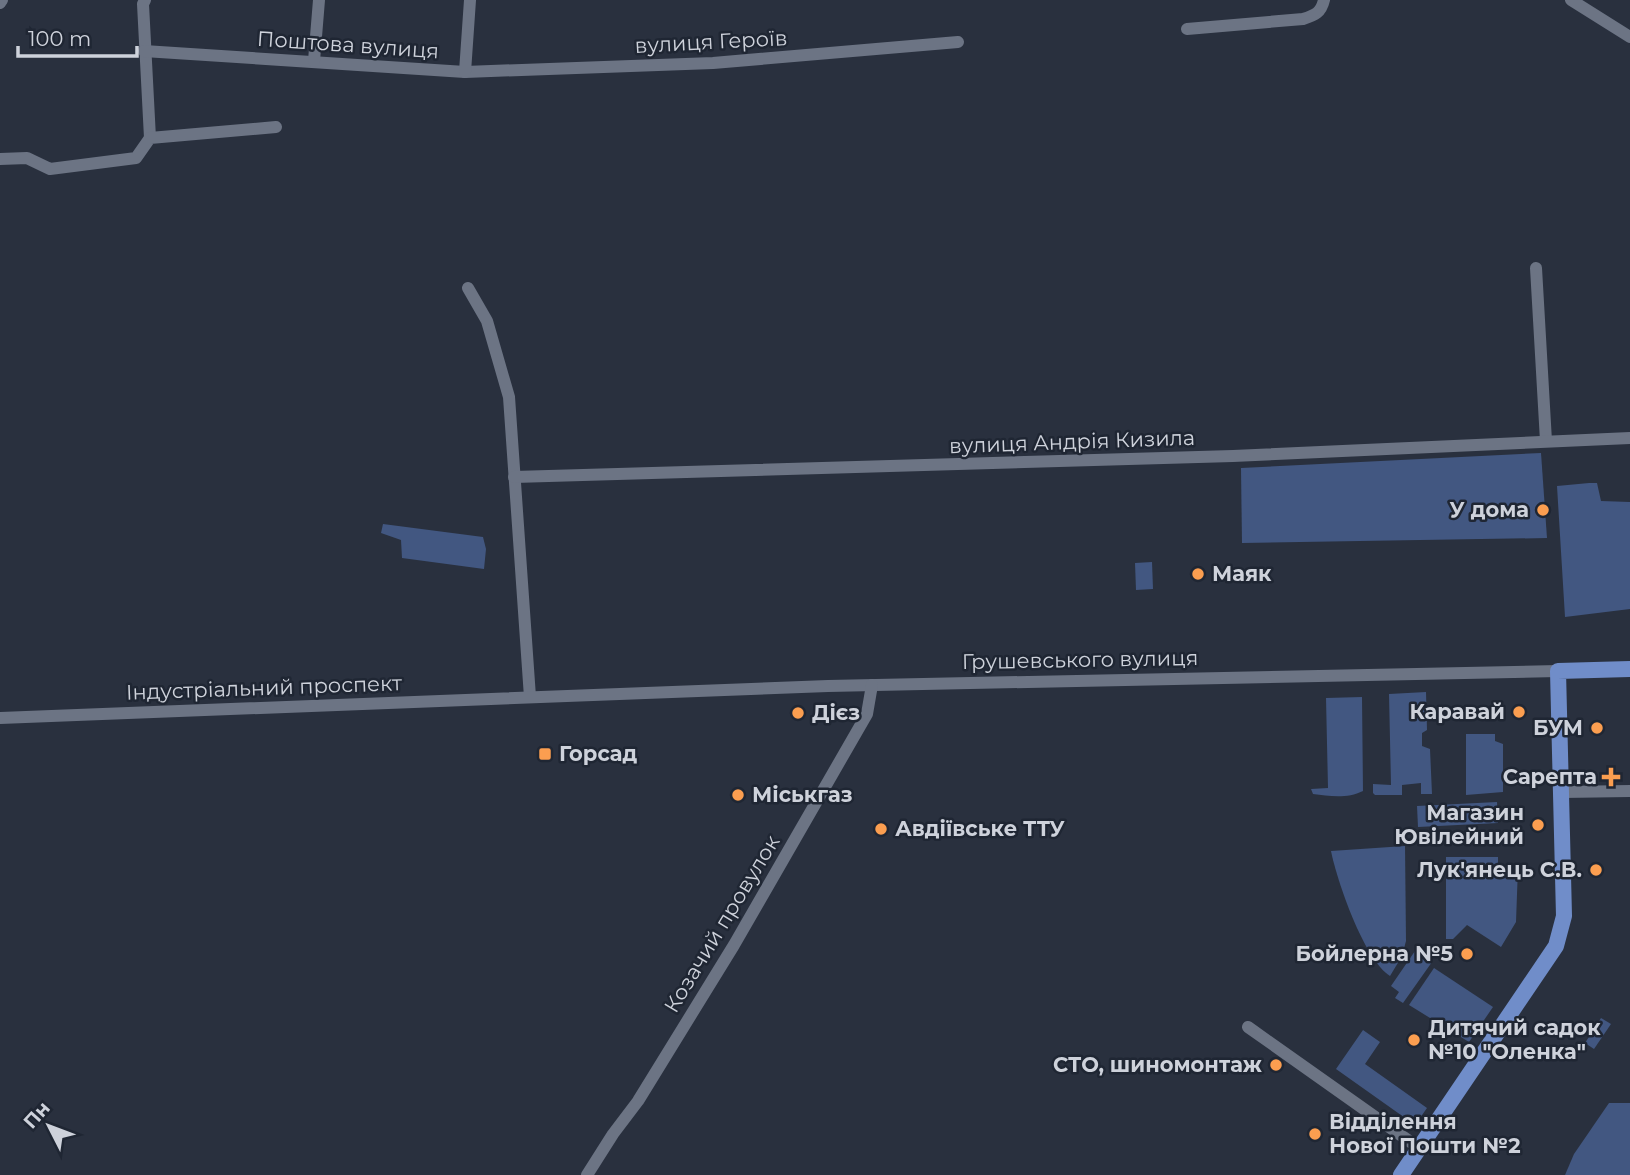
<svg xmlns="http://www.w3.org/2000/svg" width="1630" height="1175" viewBox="0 0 1630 1175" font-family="Montserrat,sans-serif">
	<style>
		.green { fill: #425781 }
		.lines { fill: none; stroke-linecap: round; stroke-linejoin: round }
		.minor { stroke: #6c7484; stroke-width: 12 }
		.major { stroke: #708dc9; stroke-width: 16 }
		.poi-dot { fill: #fb9e50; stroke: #1f2633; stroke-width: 2.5 }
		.labels { text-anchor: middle; stroke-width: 5; stroke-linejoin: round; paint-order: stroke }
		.street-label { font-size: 21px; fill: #ced2db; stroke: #1f2633 }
		.poi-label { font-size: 21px; font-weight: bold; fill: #ced2db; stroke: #1f2633; text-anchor: end }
	</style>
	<rect width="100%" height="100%" fill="#29303e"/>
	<g class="green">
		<path d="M1541,453L1547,538L1242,543L1241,468Z"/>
		<path d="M1589,483H1597L1601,501L1630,502V609L1565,617L1557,486Z"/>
		<path d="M383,524L483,537L486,549L484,569L402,558L401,540L381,533Z"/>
		<path d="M1152,562L1153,589L1136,590L1135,563Z"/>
		<path d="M1426,692L1427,730L1422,733V746L1430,749L1432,794H1421V783L1402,785V795H1375L1373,793V784L1391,785L1389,694Z"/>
		<path d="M1362,697L1363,791C1347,799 1329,796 1313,794L1311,789L1328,788L1326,698Z"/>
		<path d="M1466,734H1495V741L1503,744V792L1466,795Z"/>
		<path d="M1497,802L1498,823L1418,827L1417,806Z"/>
		<path d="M1405,846L1406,941L1402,956L1390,976C1364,960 1337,881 1331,851Z"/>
		<path d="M1446,857H1498V866L1518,867L1516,922L1501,947L1467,925L1453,939H1446Z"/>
		<path d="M1415,951L1432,962L1403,1003L1395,998L1399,992L1391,986Z"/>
		<path d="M1434,968L1493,1007L1469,1042L1409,1005Z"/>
		<path d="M1601,1018L1611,1024L1594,1049L1585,1043Z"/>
		<path d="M1363,1030L1380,1042L1365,1064L1427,1108L1415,1125L1336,1069Z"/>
		<path d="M1609,1103H1630V1175H1565L1574,1154Z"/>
	</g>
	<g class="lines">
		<g class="minor">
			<path d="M145,0L143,4L150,138"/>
			<path d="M1571,0L1630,37"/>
			<path d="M0,3L2,0"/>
			<path d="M1187,29L1303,19C1315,15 1321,13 1324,0"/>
			<path d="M144,51L465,72L713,63L958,42"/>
			<path d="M314,61L319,0"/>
			<path d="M465,72L470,0"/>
			<path d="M0,159L27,158L50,169L136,158L150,138L276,127"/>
			<path d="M1536,268L1546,441"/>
			<path d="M468,288L487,321L509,397L530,697"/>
			<path d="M514,477L1233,456L1630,438"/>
			<path d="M0,718L828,686L1558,671"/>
			<path d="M1562,792L1630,791"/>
			<path d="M1248,1027L1419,1148"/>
			<path d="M587,1175L613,1134L638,1101L734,945L867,714L872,685"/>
		</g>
		<path class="major" d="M1401,1175L1556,946L1564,916L1558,671L1630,669"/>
	</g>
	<g class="poi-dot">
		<circle cx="1543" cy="510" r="7"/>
		<circle cx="1198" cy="574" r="7"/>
		<circle cx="1519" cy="712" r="7"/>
		<circle cx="798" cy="713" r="7"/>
		<circle cx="1597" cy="728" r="7"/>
		<rect x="538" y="747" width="14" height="14" rx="3.5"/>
		<path d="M1607.5 766.5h7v7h7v7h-7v7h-7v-7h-7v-7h7z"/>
		<circle cx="738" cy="795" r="7"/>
		<circle cx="1538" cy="825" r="7"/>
		<circle cx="881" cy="829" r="7"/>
		<circle cx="1596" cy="870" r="7"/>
		<circle cx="1467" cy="954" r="7"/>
		<circle cx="1414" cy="1040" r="7"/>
		<circle cx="1276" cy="1065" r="7"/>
		<circle cx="1315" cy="1134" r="7"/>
	</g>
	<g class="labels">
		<g class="street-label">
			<text transform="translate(711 42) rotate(-3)" y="7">вулиця Героїв</text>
			<text transform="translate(348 45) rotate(4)" y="7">Поштова вулиця</text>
			<text transform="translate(1072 442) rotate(-2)" y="7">вулиця Андрія Кизила</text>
			<text transform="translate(1080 660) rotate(-1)" y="7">Грушевського вулиця</text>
			<text transform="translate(264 688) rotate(-2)" y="7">Індустріальний проспект</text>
			<text transform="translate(722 924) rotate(-59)" y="7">Козачий провулок</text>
		</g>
		<g class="poi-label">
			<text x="1529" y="517">У дома</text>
			<text x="1212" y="581" text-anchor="start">Маяк</text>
			<text x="1505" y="719">Каравай</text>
			<text x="812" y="720" text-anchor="start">Дієз</text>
			<text x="1583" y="735">БУМ</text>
			<text x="559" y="761" text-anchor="start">Горсад</text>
			<text x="1597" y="784">Сарепта</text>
			<text x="752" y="802" text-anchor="start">Міськгаз</text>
			<text x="1524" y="820">Магазин<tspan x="1524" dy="24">Ювілейний</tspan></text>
			<text x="895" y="836" text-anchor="start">Авдіївське ТТУ</text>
			<text x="1582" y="877">Лук'янець С.В.</text>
			<text x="1453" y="961">Бойлерна №5</text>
			<text x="1428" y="1035" text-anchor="start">Дитячий садок<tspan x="1428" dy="24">№10 "Оленка"</tspan></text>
			<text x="1262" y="1072">СТО, шиномонтаж</text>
			<text x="1329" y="1129" text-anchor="start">Відділення<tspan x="1329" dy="24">Нової Пошти №2</tspan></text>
		</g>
	</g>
	<g transform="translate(49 1126) rotate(312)" stroke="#1f2633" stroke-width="5" paint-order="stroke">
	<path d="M0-5L12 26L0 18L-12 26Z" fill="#ced2db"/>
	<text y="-10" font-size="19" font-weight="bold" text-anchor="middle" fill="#ced2db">Пн</text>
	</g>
	<path d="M18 46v10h119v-10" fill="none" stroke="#ced2db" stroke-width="3.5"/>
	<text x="28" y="46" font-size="21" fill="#ced2db" stroke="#1f2633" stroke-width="5" paint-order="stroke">100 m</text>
</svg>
